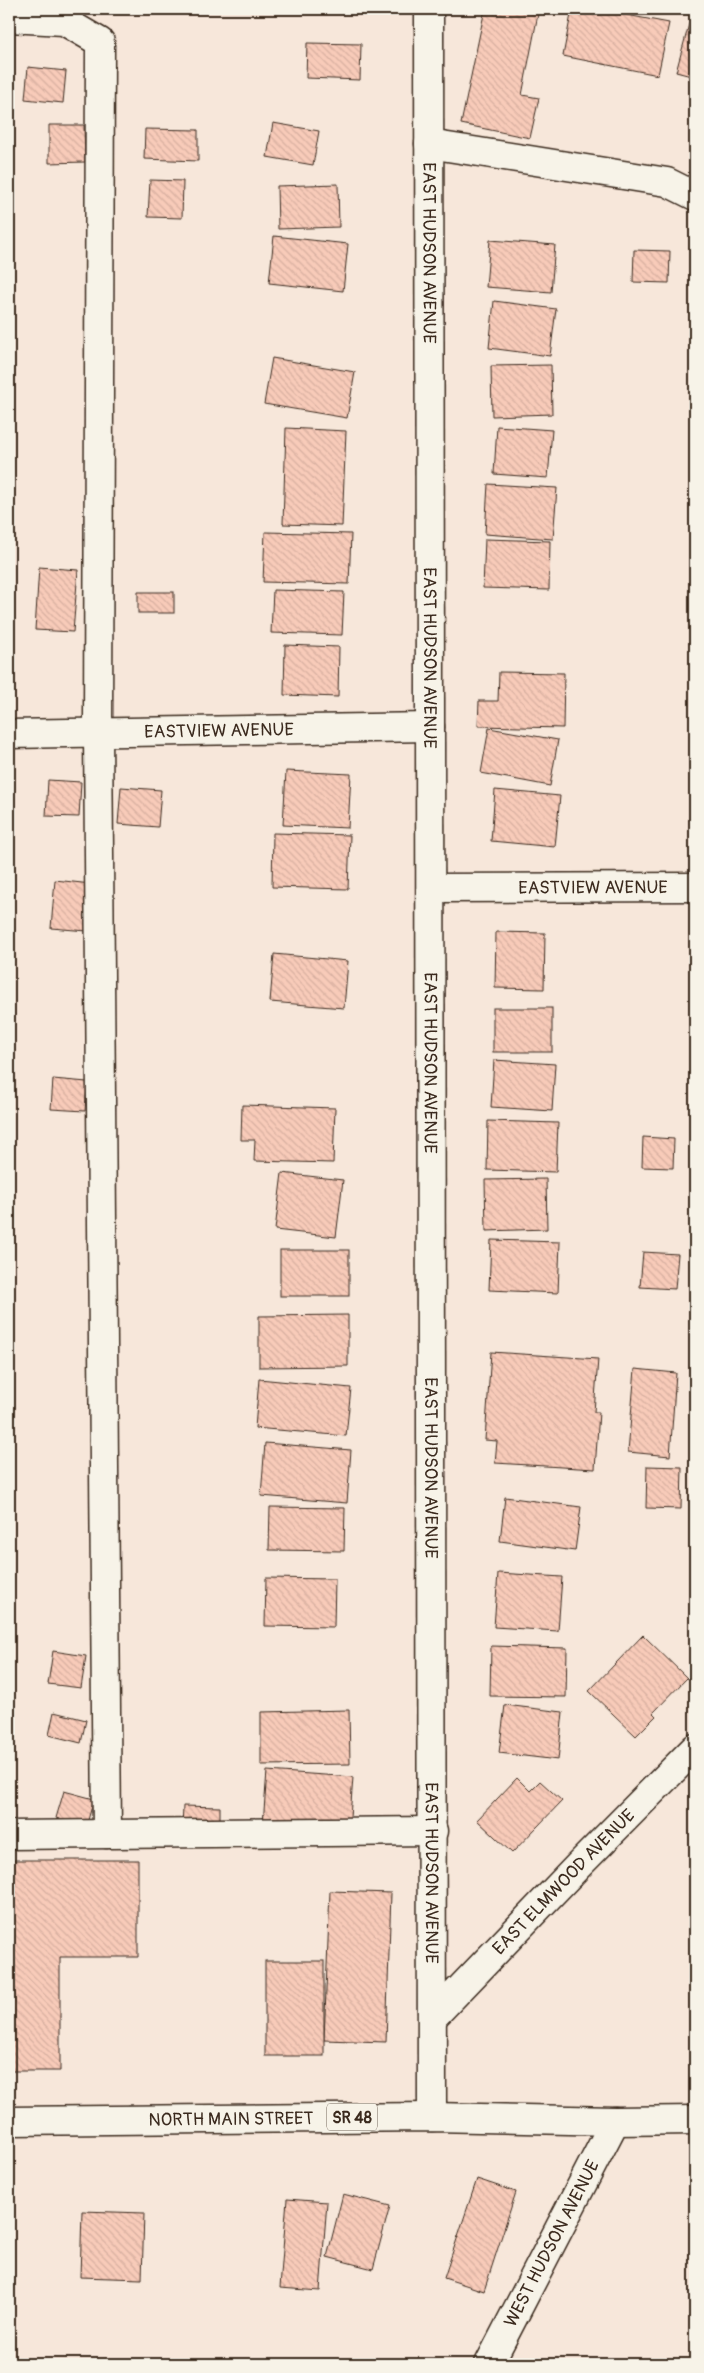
<svg xmlns="http://www.w3.org/2000/svg" width="704" height="2373" viewBox="0 0 704 2373" font-family="Pangolin,sans-serif">
	<style>
		.building { fill: url(#building-back-hatch); stroke: #3b2a1e }
		.lines { fill: none; stroke-linecap: round; stroke-linejoin: round }
		.minor-casing { stroke: #3b2a1e; stroke-width: 31 }
		.major-casing { stroke: #3b2a1e; stroke-width: 31 }
		.minor { stroke: #f7f3e8; stroke-width: 28 }
		.major { stroke: #f7f3e8; stroke-width: 28 }
		.labels { text-anchor: middle; stroke-width: 5; stroke-linejoin: round; paint-order: stroke }
		.shield { fill: #f7f3e8; stroke: #73665b; stroke-width: 1 }
		.shield-label { font-size: 16px; font-weight: bold; fill: #3b2a1e }
		.street-label { font-size: 18px; fill: #3b2a1e; stroke: #f7f3e8 }
	</style>
	<defs>
		<pattern id="building-back-hatch" width="6" height="6" patternUnits="userSpaceOnUse" patternTransform="scale(1.25)"><rect width="6" height="6" fill="#f8cbb9"/><path d="M-1 5l2 2M0 0l6 6M5-1l2 2" fill="none" stroke="#d6ae9f"/></pattern>
	</defs>
	<rect width="100%" height="100%" fill="#f7e7da"/>
	<filter id="ink" filterUnits="userSpaceOnUse"><feTurbulence type="fractalNoise" baseFrequency=".02" numOctaves="2"/><feDisplacementMap in="SourceGraphic" scale="10" xChannelSelector="R" yChannelSelector="G"/><feConvolveMatrix kernelMatrix="1 2 1 2 8 2 1 2 1" color-interpolation-filters="sRGB"/></filter>
	<g filter="url(#ink)">
		<g class="building">
			<path d="M485,9H539L522,95L539,98L530,138L461,124Z"/>
			<path d="M572,9H595L669,23L658,75L563,56Z"/>
			<path d="M689,24L695,26V77L676,72Z"/>
			<path d="M307,43L361,44L360,80L306,78Z"/>
			<path d="M28,67L66,71L63,103L25,99Z"/>
			<path d="M273,123L319,131L313,165L267,157Z"/>
			<path d="M49,125H84L85,162L49,163Z"/>
			<path d="M145,129L198,130V161L144,159Z"/>
			<path d="M150,180L183,181L182,218L148,217Z"/>
			<path d="M338,184L339,227L278,229L277,186Z"/>
			<path d="M274,236L348,244L343,291L269,283Z"/>
			<path d="M490,240L555,245L551,292L486,287Z"/>
			<path d="M634,250L670,251L669,283L633,282Z"/>
			<path d="M494,301L556,309L550,356L489,348Z"/>
			<path d="M272,358L355,372L347,418L264,404Z"/>
			<path d="M551,365L552,414L492,416L491,366Z"/>
			<path d="M497,426L552,430L548,478L494,474Z"/>
			<path d="M286,428L346,431L342,526L283,524Z"/>
			<path d="M488,484L557,488L553,539L485,534Z"/>
			<path d="M265,532L351,534L349,584L263,582Z"/>
			<path d="M485,539L550,541L549,590L483,588Z"/>
			<path d="M39,567L78,570L73,632L35,630Z"/>
			<path d="M273,590L344,592L342,635L271,633Z"/>
			<rect x="138" y="592" width="36" height="21"/>
			<path d="M285,645L339,647L338,697L284,695Z"/>
			<path d="M499,672L564,673L563,728L478,726L479,701H498Z"/>
			<path d="M489,728L558,740L550,786L481,773Z"/>
			<path d="M286,771L351,774L348,828L283,825Z"/>
			<path d="M48,780L81,782L79,817L46,816Z"/>
			<path d="M121,787L161,790L158,827L118,824Z"/>
			<path d="M495,790L560,796L555,847L491,841Z"/>
			<path d="M273,833L350,835L348,889L272,887Z"/>
			<path d="M55,880L91,884L87,931L51,928Z"/>
			<path d="M496,932L545,933L544,989L495,988Z"/>
			<path d="M274,954L348,961L344,1008L270,1002Z"/>
			<rect x="493" y="1008" width="59" height="44"/>
			<path d="M494,1060L555,1064L552,1111L491,1107Z"/>
			<path d="M53,1079L87,1082L85,1111L51,1109Z"/>
			<path d="M242,1105L335,1108L333,1163L254,1161L255,1140H241Z"/>
			<path d="M488,1121L558,1123L556,1172L487,1170Z"/>
			<path d="M643,1137L674,1139L673,1168L642,1167Z"/>
			<path d="M282,1173L343,1180L336,1237L275,1230Z"/>
			<path d="M546,1179L547,1229L486,1231L485,1180Z"/>
			<path d="M491,1240L560,1242L558,1293L489,1290Z"/>
			<rect x="280" y="1250" width="69" height="46"/>
			<path d="M643,1252L678,1254L675,1289L640,1287Z"/>
			<path d="M348,1315V1366L259,1367V1316Z"/>
			<path d="M491,1352L598,1359L594,1412H599L595,1469L495,1463L497,1441L485,1440Z"/>
			<path d="M635,1369L676,1373L670,1456L628,1452Z"/>
			<path d="M259,1379L351,1388L346,1436L255,1428Z"/>
			<path d="M265,1443L351,1450L347,1503L261,1496Z"/>
			<path d="M647,1466L682,1467L681,1509L646,1508Z"/>
			<path d="M505,1497L581,1507L575,1551L500,1541Z"/>
			<path d="M270,1507L345,1508L344,1551L269,1550Z"/>
			<path d="M498,1573L562,1577L558,1631L494,1627Z"/>
			<path d="M266,1578L335,1579L334,1627L265,1626Z"/>
			<path d="M643,1635L687,1678L653,1713L656,1716L636,1736L589,1691Z"/>
			<path d="M491,1646L567,1648L566,1697L490,1696Z"/>
			<path d="M53,1651L86,1656L81,1688L48,1684Z"/>
			<path d="M505,1705L563,1712L558,1760L499,1753Z"/>
			<path d="M349,1710L350,1764L261,1765V1712Z"/>
			<path d="M54,1712L86,1720L81,1743L49,1735Z"/>
			<path d="M267,1771L353,1777L349,1830L263,1824Z"/>
			<path d="M517,1778L530,1791L540,1781L562,1801L512,1853L477,1820Z"/>
			<path d="M64,1791L94,1799L86,1827L56,1818Z"/>
			<path d="M183,1806L220,1807V1829L182,1828Z"/>
			<path d="M9,1860H138V1957H60V2071H9Z"/>
			<path d="M330,1891L391,1893L386,2042L324,2040Z"/>
			<rect x="265" y="1961" width="59" height="95"/>
			<path d="M477,2179L516,2192L484,2291L444,2278Z"/>
			<path d="M343,2194L390,2206L373,2269L327,2257Z"/>
			<path d="M287,2199L327,2202L320,2291L280,2288Z"/>
			<path d="M82,2211L144,2213L142,2279L80,2277Z"/>
			<path d="M695,2234V2246L690,2243Z"/>
		</g>
		<g class="lines">
			<defs>
				<g id="minor">
					<path id="s1" d="M429,9L432,2117"/>
					<path d="M9,18L64,21L100,42L98,732L107,1834"/>
					<path d="M429,144L667,182L695,196"/>
					<path id="s2" d="M9,734L430,727"/>
					<path id="s3" d="M431,888L695,887"/>
					<path d="M9,1835L433,1831"/>
					<path id="s4" d="M433,2017L579,1865L695,1748"/>
					<path id="s5" d="M489,2364L615,2121"/>
				</g>
				<g id="major">
					<path id="s6" d="M9,2121L432,2117L615,2121L695,2120"/>
				</g>
			</defs>
			<use href="#minor" class="minor-casing"/>
			<use href="#major" class="major-casing"/>
			<use href="#minor" class="minor"/>
			<use href="#major" class="major"/>
		</g>
	</g>
	<g class="labels">
		<rect class="shield" x="327" y="2103.5" width="50" height="27" rx="4"/>
		<g class="shield-label">
			<text x="352" y="2123">SR 48</text>
		</g>
		<g class="street-label">
			<text dy="6" stroke="none"><textPath href="#s1" startOffset="244">EAST HUDSON AVENUE</textPath></text>
			<text dy="6" stroke="none"><textPath href="#s1" startOffset="649">EAST HUDSON AVENUE</textPath></text>
			<text dy="6" stroke="none"><textPath href="#s2" startOffset="210">EASTVIEW AVENUE</textPath></text>
			<text dy="6" stroke="none"><textPath href="#s3" startOffset="162">EASTVIEW AVENUE</textPath></text>
			<text dy="6" stroke="none"><textPath href="#s1" startOffset="1054">EAST HUDSON AVENUE</textPath></text>
			<text dy="6" stroke="none"><textPath href="#s1" startOffset="1459">EAST HUDSON AVENUE</textPath></text>
			<text dy="6" stroke="none"><textPath href="#s1" startOffset="1864">EAST HUDSON AVENUE</textPath></text>
			<text dy="6" stroke="none"><textPath href="#s4" startOffset="188">EAST ELMWOOD AVENUE</textPath></text>
			<text dy="6" stroke="none"><textPath href="#s6" startOffset="222">NORTH MAIN STREET</textPath></text>
			<text dy="6" stroke="none"><textPath href="#s5" startOffset="136">WEST HUDSON AVENUE</textPath></text>
		</g>
	</g>
	<rect width="704" height="2373" fill="none" stroke="#f7f3e8" stroke-width="30"/>
	<rect x="15" y="15" width="674" height="2343" fill="none" stroke="#3b2a1e" stroke-width="2" filter="url(#ink)"/>
</svg>
